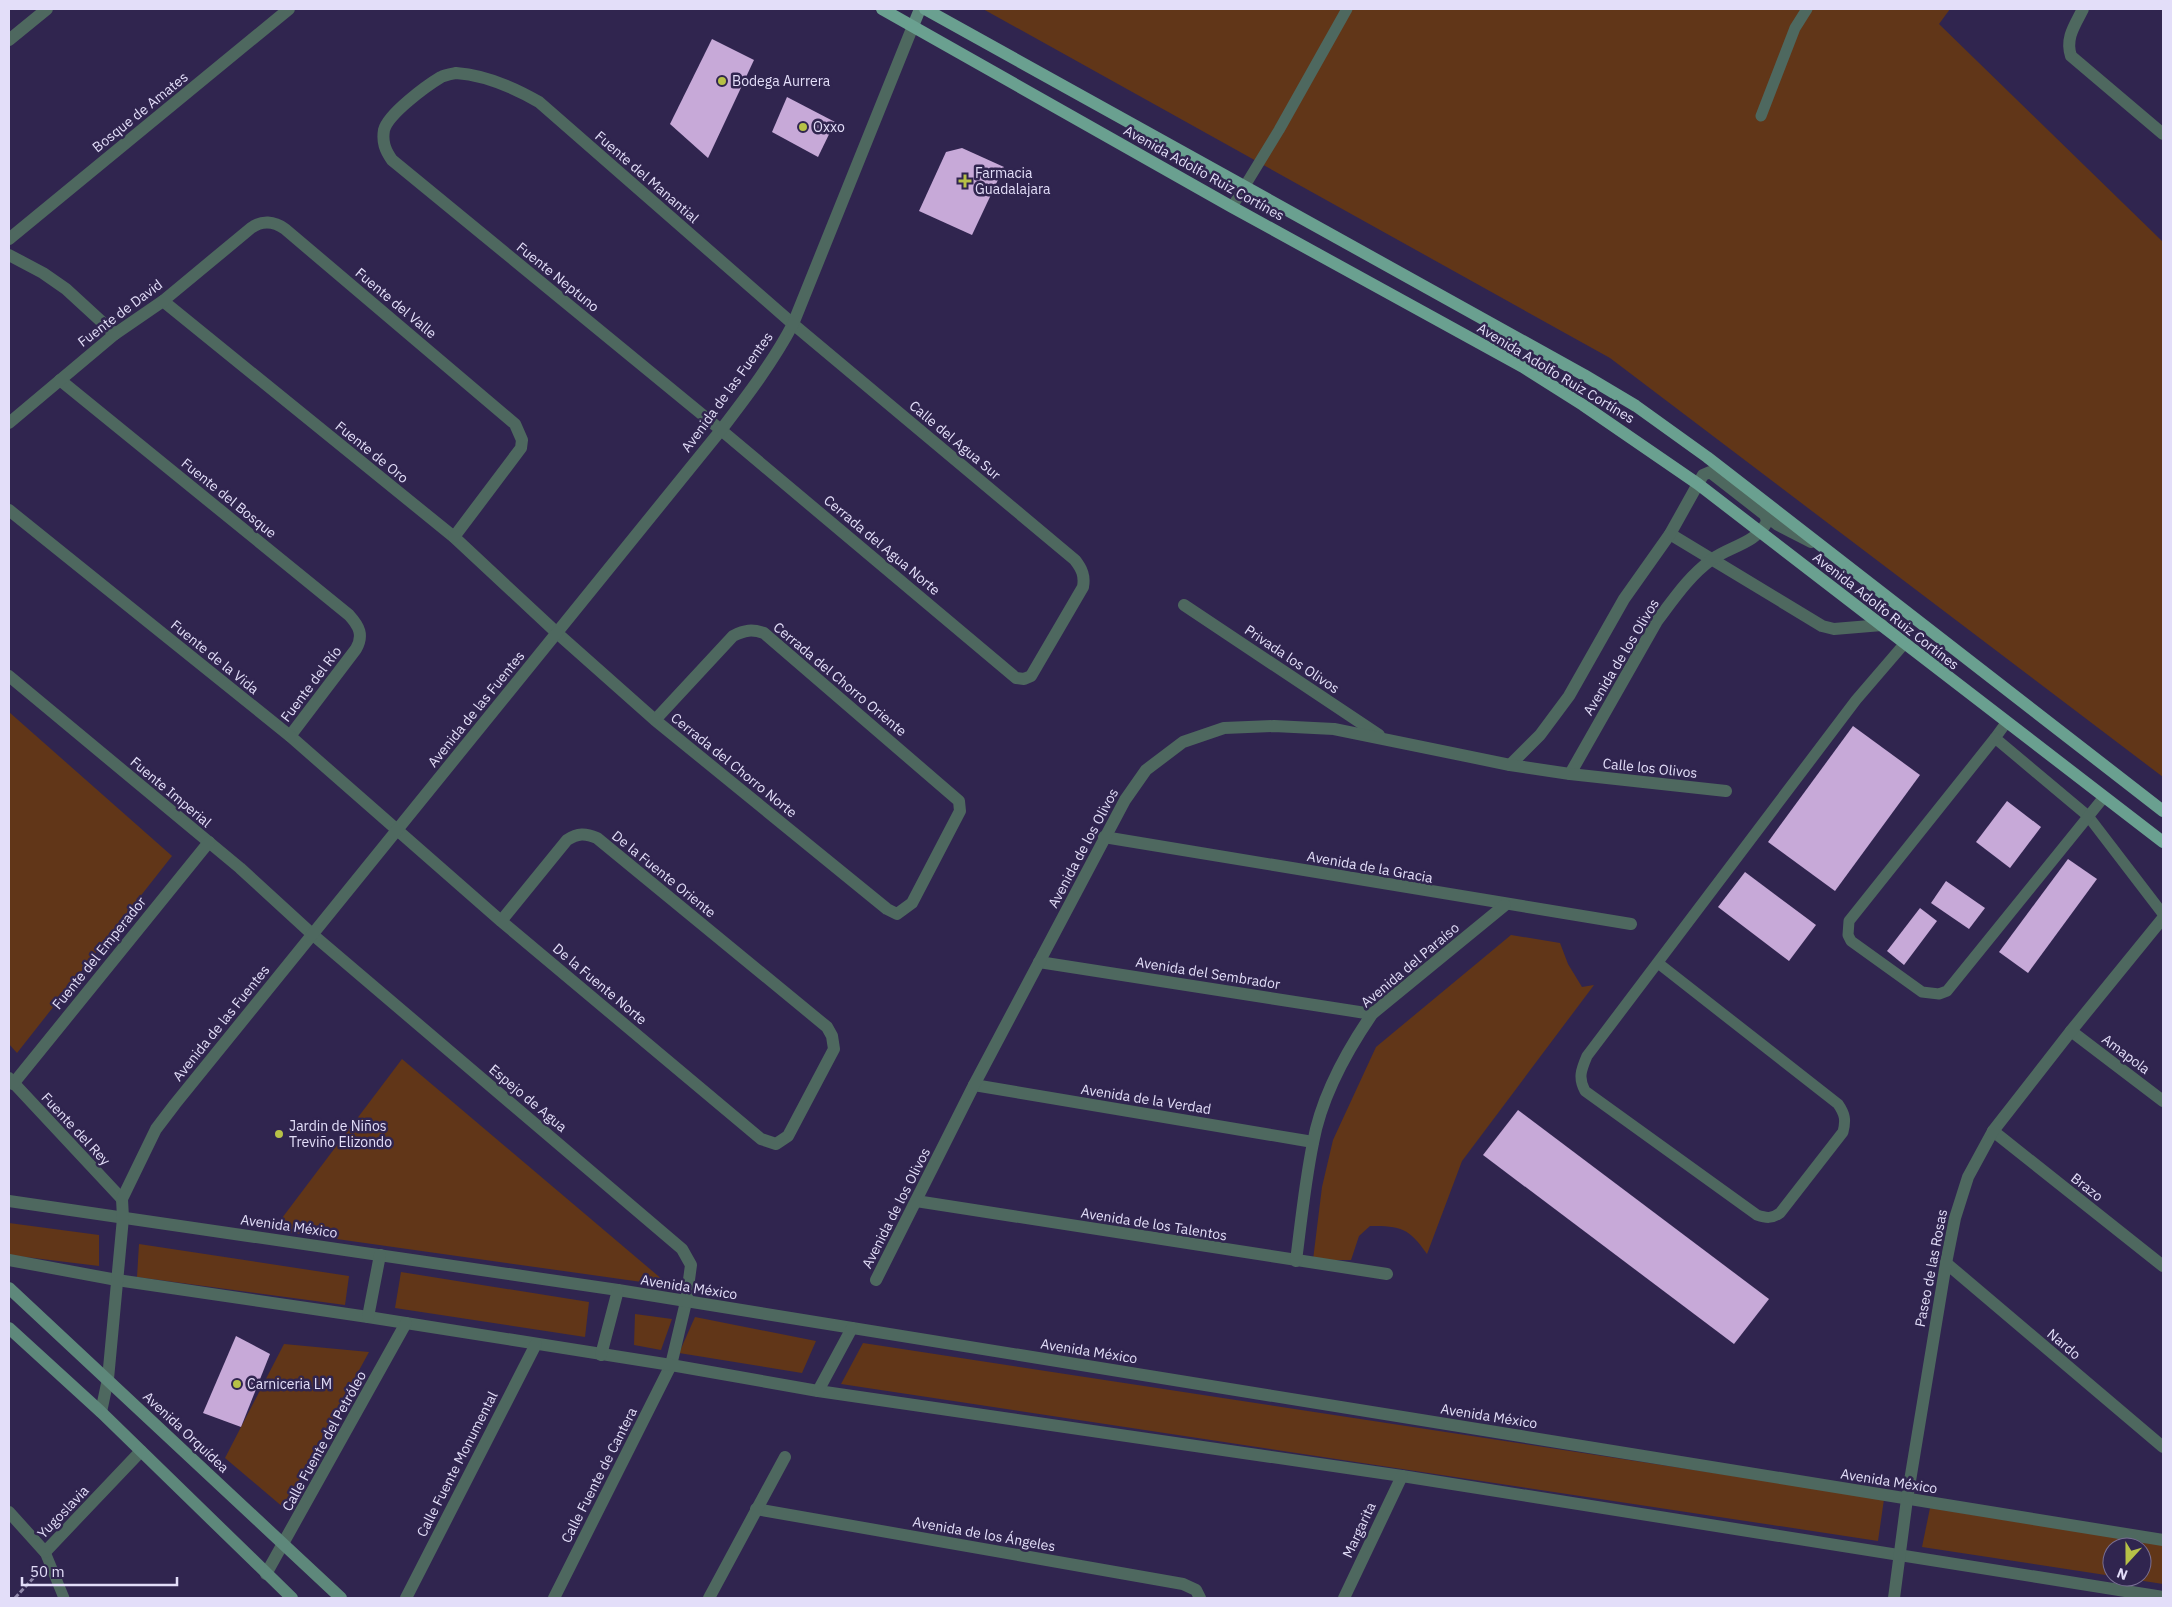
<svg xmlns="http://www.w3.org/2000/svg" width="2172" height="1607" viewBox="0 0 2172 1607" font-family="'IBM Plex Sans',sans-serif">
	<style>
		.green { fill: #613618 }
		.building { fill: #c7a9d8 }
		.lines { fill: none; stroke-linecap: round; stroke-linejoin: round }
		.path { stroke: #8f87a9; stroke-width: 3; stroke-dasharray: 5 2.5; stroke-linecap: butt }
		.lane { stroke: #4e685f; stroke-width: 11 }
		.street { stroke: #4e685f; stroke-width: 12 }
		.secondary { stroke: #5e887b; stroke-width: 12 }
		.primary { stroke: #6aa090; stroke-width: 12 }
		.poi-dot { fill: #b7c147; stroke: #30254f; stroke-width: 2 }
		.labels { text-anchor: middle; stroke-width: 5; stroke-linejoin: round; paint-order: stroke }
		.poi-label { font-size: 14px; fill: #e3def9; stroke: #30254f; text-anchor: start }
		.street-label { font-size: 14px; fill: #e3def9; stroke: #30254f }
	</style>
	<rect width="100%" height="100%" fill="#30254f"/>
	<g class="green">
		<path d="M983,9H1950L1939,24L2163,242V777L1610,358Z"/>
		<path d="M9,712L172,856L17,1053L9,1044Z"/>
		<path d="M1511,935L1560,943L1568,964L1582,987L1594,985L1462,1161L1427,1254C1409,1228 1401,1226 1370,1226L1359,1236L1351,1260H1313L1322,1187L1333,1140L1376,1047Z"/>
		<path d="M402,1059L670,1286L273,1230Z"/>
		<path d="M9,1223L99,1235V1266L9,1255Z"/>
		<path d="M139,1244L349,1276L345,1305L137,1277Z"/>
		<path d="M401,1272L589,1302L585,1337L395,1308Z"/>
		<path d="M635,1314L672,1319L661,1350L634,1345Z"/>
		<path d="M695,1317L816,1341L802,1373L679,1353Z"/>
		<path d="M863,1343L1884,1499L1878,1541L841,1384Z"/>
		<path d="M284,1344L369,1352L284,1508L225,1458Z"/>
		<path d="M1930,1508L2163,1545V1584L2118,1577H2142V1547H2112V1576L1922,1547Z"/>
	</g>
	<g class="building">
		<path d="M712,39L754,60L708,158L670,124Z"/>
		<path d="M787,97L835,122L818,157L772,132Z"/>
		<path d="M962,148L1004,167L972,235L919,211L946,152Z"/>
		<path d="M1853,726L1920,775L1835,891L1768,842Z"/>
		<path d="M2007,801L2041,827L2010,868L1976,842Z"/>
		<path d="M2068,859L2097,879L2028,973L1999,952Z"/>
		<path d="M1745,872L1816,925L1789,961L1718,907Z"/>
		<path d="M1946,881L1985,908L1969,929L1931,903Z"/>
		<path d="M1920,908L1937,921L1904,965L1887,951Z"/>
		<path d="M1518,1110L1769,1299L1734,1344L1483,1155Z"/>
		<path d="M236,1336L270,1354L241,1427L203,1413Z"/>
	</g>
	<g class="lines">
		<path class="path" d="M15,1598L37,1574"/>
		<g class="lane">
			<path d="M1761,116L1795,28L1807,9"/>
			<path d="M1232,207L1279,130L1347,9"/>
			<path d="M2006,723L1995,738L2088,816L2163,914"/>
			<path d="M1995,738L1849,921L1848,935L1851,941L1922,992L1939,994L1947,991L2104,797"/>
			<path d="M1658,963L1838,1104C1845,1114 1846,1120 1843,1132L1780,1213C1772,1219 1766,1218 1757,1215L1585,1091C1578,1078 1581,1070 1587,1056L1856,700L1905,643"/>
			<path d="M45,1552L64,1598"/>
		</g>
		<g class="street">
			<path d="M2083,9C2075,25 2065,38 2071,56L2163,134"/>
			<path d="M9,40L47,9"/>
			<path d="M456,73C486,75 513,87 539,102L793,324L1075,560C1082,569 1085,576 1083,587L1031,676L1024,679L1016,678L721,430L392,160C385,150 382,142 384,130C388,114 426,86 441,77C445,75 451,74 456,73Z"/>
			<path d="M9,239L289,9"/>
			<path d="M9,255L43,273L66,289L115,334"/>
			<path d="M163,301L454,537L557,633L655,720L887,909L897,914L912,903L960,811L959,801L764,633C752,629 745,630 733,636L655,720"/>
			<path d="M60,380L349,615C359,626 364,635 356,649L290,736"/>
			<path d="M9,423L115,334L163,301L251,228C262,220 274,221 285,229L515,424L522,440L521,448L454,537"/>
			<path d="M9,510L290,736L501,921L761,1139L776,1144L788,1136L834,1049L832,1036L827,1027L597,838C585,833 578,833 567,840L501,921"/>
			<path d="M1670,534L1822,626L1834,629L1882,625"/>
			<path d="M1184,605L1379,735"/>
			<path d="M9,676L240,868L312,934L682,1249L691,1265L686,1302L671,1365L554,1598"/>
			<path d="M1510,765L1540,735L1569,696L1624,599L1670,534L1703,475L1710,472L1778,525L1811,542"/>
			<path d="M1570,774L1657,621C1673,600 1689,576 1711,560C1730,546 1755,544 1767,522L1764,509"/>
			<path d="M1104,837L1631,924"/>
			<path d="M1039,962L1372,1014"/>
			<path d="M2071,1031L2163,1101"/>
			<path d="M9,1078L122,1199"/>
			<path d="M13,1084L209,842"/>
			<path d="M974,1085L1313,1142"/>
			<path d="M1993,1131L2163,1266"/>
			<path d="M9,1201L618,1290L2163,1540"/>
			<path d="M916,1201L1387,1274"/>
			<path d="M9,1260L117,1280L368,1317L671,1365L818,1391L1402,1476L2163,1597"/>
			<path d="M1296,1261C1301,1222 1305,1182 1313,1143C1321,1098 1346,1052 1372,1014L1505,905"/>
			<path d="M1946,1263L2163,1447"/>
			<path d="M876,1280L974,1085L1125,800L1146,770L1183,742L1224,728L1274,726L1334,729L1510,765L1570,774L1726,791"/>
			<path d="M368,1317L380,1255"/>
			<path d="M601,1355L618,1290"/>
			<path d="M818,1391L852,1328"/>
			<path d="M101,1412L108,1379L123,1218L122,1199L156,1129L175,1104L721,430C747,396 773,362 793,324L913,26"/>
			<path d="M756,1509L1183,1584L1196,1590L1200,1598"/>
			<path d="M9,1512L45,1552L141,1451"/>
			<path d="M266,1574L406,1323"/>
			<path d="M406,1598L536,1344"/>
			<path d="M709,1598L785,1457"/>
			<path d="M1344,1598L1402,1476"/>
			<path d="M1894,1598L1907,1499L1946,1263L1955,1218L1968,1177L1993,1131L2071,1031L2163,918"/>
		</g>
		<g class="secondary">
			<path d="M913,26L920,9"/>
			<path d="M9,1288L341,1598"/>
			<path d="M9,1328L101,1412L292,1598"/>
		</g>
		<g class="primary">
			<path d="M882,9L1232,207L1523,367L1583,405L1698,484L2163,842"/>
			<path d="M925,9L1584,375L1636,406L1707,457L2163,811"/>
		</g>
	</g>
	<g class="poi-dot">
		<circle cx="722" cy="81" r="5"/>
		<circle cx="803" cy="127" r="5"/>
		<path d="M962.5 173.5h5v5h5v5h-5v5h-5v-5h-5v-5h5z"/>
		<circle cx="279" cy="1134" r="5"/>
		<circle cx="237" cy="1384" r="5"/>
	</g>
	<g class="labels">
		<g class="poi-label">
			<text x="732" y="86">Bodega Aurrera</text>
			<text x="813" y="132">Oxxo</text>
			<text x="975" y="178">Farmacia<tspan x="975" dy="16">Guadalajara</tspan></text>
			<text x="289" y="1131">Jardin de Niños<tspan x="289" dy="16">Treviño Elizondo</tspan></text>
			<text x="247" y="1389">Carniceria LM</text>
		</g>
		<g class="street-label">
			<text transform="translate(140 112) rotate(-39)" y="5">Bosque de Amates</text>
			<text transform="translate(1204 173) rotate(29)" y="5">Avenida Adolfo Ruiz Cortínes</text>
			<text transform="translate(647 177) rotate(41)" y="5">Fuente del Manantial</text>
			<text transform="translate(558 277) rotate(39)" y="5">Fuente Neptuno</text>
			<text transform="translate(396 303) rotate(40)" y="5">Fuente del Valle</text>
			<text transform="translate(120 313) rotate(-37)" y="5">Fuente de David</text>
			<text transform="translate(1556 373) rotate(31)" y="5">Avenida Adolfo Ruiz Cortínes</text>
			<text transform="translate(727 392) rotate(-54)" y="5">Avenida de las Fuentes</text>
			<text transform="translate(955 440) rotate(40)" y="5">Calle del Agua Sur</text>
			<text transform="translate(372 452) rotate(39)" y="5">Fuente de Oro</text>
			<text transform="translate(229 498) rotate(39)" y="5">Fuente del Bosque</text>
			<text transform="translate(882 545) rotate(40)" y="5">Cerrada del Agua Norte</text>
			<text transform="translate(1886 611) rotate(38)" y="5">Avenida Adolfo Ruiz Cortínes</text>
			<text transform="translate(215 657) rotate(39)" y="5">Fuente de la Vida</text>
			<text transform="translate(1621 657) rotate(-59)" y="5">Avenida de los Olivos</text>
			<text transform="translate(1292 659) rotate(34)" y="5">Privada los Olivos</text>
			<text transform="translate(840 679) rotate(40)" y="5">Cerrada del Chorro Oriente</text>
			<text transform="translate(311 684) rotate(-53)" y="5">Fuente del Río</text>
			<text transform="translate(476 709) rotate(-51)" y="5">Avenida de las Fuentes</text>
			<text transform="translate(734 765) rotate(39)" y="5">Cerrada del Chorro Norte</text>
			<text transform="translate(1650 768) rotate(6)" y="5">Calle los Olivos</text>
			<text transform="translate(171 792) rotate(40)" y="5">Fuente Imperial</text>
			<text transform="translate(1083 848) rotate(-62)" y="5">Avenida de los Olivos</text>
			<text transform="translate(1370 867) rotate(10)" y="5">Avenida de la Gracia</text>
			<text transform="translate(664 874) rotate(39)" y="5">De la Fuente Oriente</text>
			<text transform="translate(99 953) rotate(-51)" y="5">Fuente del Emperador</text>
			<text transform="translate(1410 965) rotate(-40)" y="5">Avenida del Paraíso</text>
			<text transform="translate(1208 973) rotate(9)" y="5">Avenida del Sembrador</text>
			<text transform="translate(600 984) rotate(40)" y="5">De la Fuente Norte</text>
			<text transform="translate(221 1023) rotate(-51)" y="5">Avenida de las Fuentes</text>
			<text transform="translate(2126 1054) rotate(37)" y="5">Amapola</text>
			<text transform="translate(528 1098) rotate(40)" y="5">Espejo de Agua</text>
			<text transform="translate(1146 1099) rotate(9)" y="5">Avenida de la Verdad</text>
			<text transform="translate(76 1129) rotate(47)" y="5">Fuente del Rey</text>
			<text transform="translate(2087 1187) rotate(38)" y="5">Brazo</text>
			<text transform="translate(896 1208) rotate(-63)" y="5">Avenida de los Olivos</text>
			<text transform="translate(1154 1224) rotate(9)" y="5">Avenida de los Talentos</text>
			<text transform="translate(289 1226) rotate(8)" y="5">Avenida México</text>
			<text transform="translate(1931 1268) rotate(-79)" y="5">Paseo de las Rosas</text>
			<text transform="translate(689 1287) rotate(9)" y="5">Avenida México</text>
			<text transform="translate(2064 1344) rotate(40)" y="5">Nardo</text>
			<text transform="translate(1089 1351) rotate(9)" y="5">Avenida México</text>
			<text transform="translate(1489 1416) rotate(9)" y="5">Avenida México</text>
			<text transform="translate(186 1432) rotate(43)" y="5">Avenida Orquídea</text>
			<text transform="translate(324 1441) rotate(-61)" y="5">Calle Fuente del Petróleo</text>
			<text transform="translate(457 1464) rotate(-63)" y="5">Calle Fuente Monumental</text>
			<text transform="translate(599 1475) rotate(-63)" y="5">Calle Fuente de Cantera</text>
			<text transform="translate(1889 1481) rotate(9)" y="5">Avenida México</text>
			<text transform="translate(63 1512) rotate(-46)" y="5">Yugoslavia</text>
			<text transform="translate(1359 1530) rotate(-65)" y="5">Margarita</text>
			<text transform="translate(984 1534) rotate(10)" y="5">Avenida de los Ángeles</text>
		</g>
	</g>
	<rect width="2172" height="1607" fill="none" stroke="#e3def9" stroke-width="20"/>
	<g transform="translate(2127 1562) rotate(201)"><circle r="24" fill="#30254f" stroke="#786f93"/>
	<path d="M0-4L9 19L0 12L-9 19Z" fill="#b7c147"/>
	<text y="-8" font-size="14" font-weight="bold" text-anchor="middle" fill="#e3def9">N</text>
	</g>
	<path d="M22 1577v8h155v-8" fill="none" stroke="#e3def9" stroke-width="2.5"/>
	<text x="30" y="1577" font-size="15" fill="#e3def9" stroke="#30254f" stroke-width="4" paint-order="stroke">50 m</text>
</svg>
